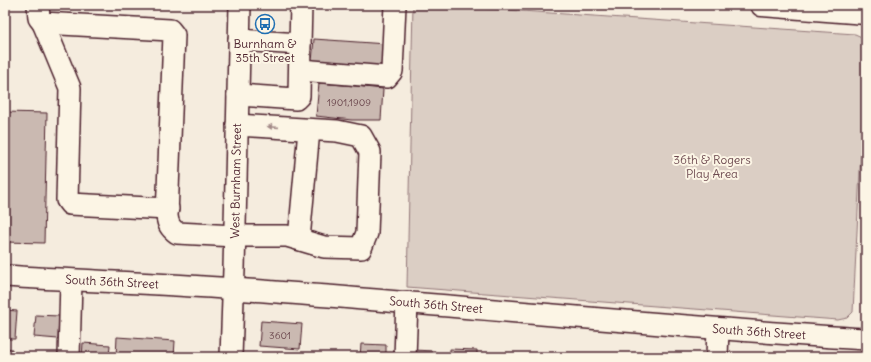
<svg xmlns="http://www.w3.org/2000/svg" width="871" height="362" viewBox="0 0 871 362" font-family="Delius,sans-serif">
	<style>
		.green { fill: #dbcec4; stroke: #927678 }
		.building { fill: #cab9b1; stroke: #4a1f2b }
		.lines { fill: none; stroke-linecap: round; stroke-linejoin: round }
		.minor-casing { stroke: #4a1f2b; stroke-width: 24 }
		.major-casing { stroke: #4a1f2b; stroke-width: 25 }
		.minor { stroke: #fcf5e5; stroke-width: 21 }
		.major { stroke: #fcf5e5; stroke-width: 22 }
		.oneway { fill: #a38a88 }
		.labels { text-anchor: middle; stroke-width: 4; stroke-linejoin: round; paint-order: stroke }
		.number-label { font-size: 10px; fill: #6a464c }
		.poi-label { font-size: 12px; fill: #4a1f2b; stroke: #fcf5e5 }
		.park-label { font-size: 12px; fill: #6e4b51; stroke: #fcf5e5 }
		.street-label { font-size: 12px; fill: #4a1f2b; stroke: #fcf5e5 }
	</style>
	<rect width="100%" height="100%" fill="#f5ecde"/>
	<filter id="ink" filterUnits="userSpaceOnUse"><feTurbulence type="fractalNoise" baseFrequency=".025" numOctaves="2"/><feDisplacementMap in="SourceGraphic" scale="8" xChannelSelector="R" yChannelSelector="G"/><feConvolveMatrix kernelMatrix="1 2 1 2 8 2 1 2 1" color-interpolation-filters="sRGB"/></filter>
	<g filter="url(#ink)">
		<path class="green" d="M413,5H434L855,34L864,38L866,49L853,312L847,318L838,320L407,287Z"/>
		<g class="building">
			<path d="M314,39L386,44L384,67L312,62Z"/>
			<path d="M319,83L355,86L383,89L381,120H352L316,116Z"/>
			<path d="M5,112L47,113L44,243L5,242Z"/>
			<path d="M5,310L17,311L15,339H5Z"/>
			<path d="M36,315L59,316L58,339L34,337Z"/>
			<path d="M261,321L302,324L300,349L259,346Z"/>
			<path d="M117,337L175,341L174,357H116Z"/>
			<path d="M83,343L110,345L109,357H82Z"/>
			<path d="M361,344L386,345V357H360Z"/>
			<path d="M5,348L12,349V357H5Z"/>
			<path d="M450,349L477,350V357H450Z"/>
			<path d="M412,350L435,351V357H412Z"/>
			<rect x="33" y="356" width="24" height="1"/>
		</g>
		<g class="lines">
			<defs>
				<g id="minor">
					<path d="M38,5L39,18L43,23L170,30L174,35L167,216C168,224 170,228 177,233L235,236H287L324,247L361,248L367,233L370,152L361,136L337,131L237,125"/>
					<path d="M43,23L70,88L67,200L70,204L168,209"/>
					<path d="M300,44L301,5"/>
					<path d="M300,70L387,77L392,71L395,5"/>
					<path d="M238,95L296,99L299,96L300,44L239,40"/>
					<path d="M299,239L309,130"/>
					<path d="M5,276C81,281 158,283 235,289C445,304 655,326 866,339"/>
					<path d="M69,357L71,280"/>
					<path d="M231,357L234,269L240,5"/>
					<path d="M405,357L407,302"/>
					<path d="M717,357L718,329"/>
				</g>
				<path id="major" d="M762,5L866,13"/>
			</defs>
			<use href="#minor" class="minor-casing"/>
			<use href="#major" class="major-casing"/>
			<use href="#minor" class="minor"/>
			<use href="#major" class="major"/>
		</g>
		<defs><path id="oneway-solid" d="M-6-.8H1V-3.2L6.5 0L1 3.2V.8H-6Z"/></defs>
		<use class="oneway" href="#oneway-solid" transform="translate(273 127) rotate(-176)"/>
	</g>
	<defs>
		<symbol id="bus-ring" viewBox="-11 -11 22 22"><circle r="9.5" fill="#fcf5e5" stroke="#1f6fb2" stroke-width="1.5"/><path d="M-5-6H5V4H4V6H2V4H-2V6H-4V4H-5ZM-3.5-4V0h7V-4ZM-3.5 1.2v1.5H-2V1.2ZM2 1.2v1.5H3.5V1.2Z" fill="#1f6fb2"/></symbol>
	</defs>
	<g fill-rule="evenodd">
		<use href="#bus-ring" x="254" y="13" width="22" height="22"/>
	</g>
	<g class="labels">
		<g class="number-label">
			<text x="349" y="106">1901,1909</text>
			<text x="280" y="339">3601</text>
		</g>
		<g class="poi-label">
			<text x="265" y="48">Burnham &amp;<tspan x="265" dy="14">35th Street</tspan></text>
		</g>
		<g class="park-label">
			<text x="712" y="164">36th &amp; Rogers<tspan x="712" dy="14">Play Area</tspan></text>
		</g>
		<g class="street-label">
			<text transform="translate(236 181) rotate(-89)" y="4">West Burnham Street</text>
			<text transform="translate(112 282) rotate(3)" y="4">South 36th Street</text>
			<text transform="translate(436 305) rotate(5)" y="4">South 36th Street</text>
			<text transform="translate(759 332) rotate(4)" y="4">South 36th Street</text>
		</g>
	</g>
	<rect width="871" height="362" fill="none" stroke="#fcf5e5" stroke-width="20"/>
	<rect x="10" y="10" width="851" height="342" fill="none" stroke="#4a1f2b" stroke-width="1.5" filter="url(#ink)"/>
</svg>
